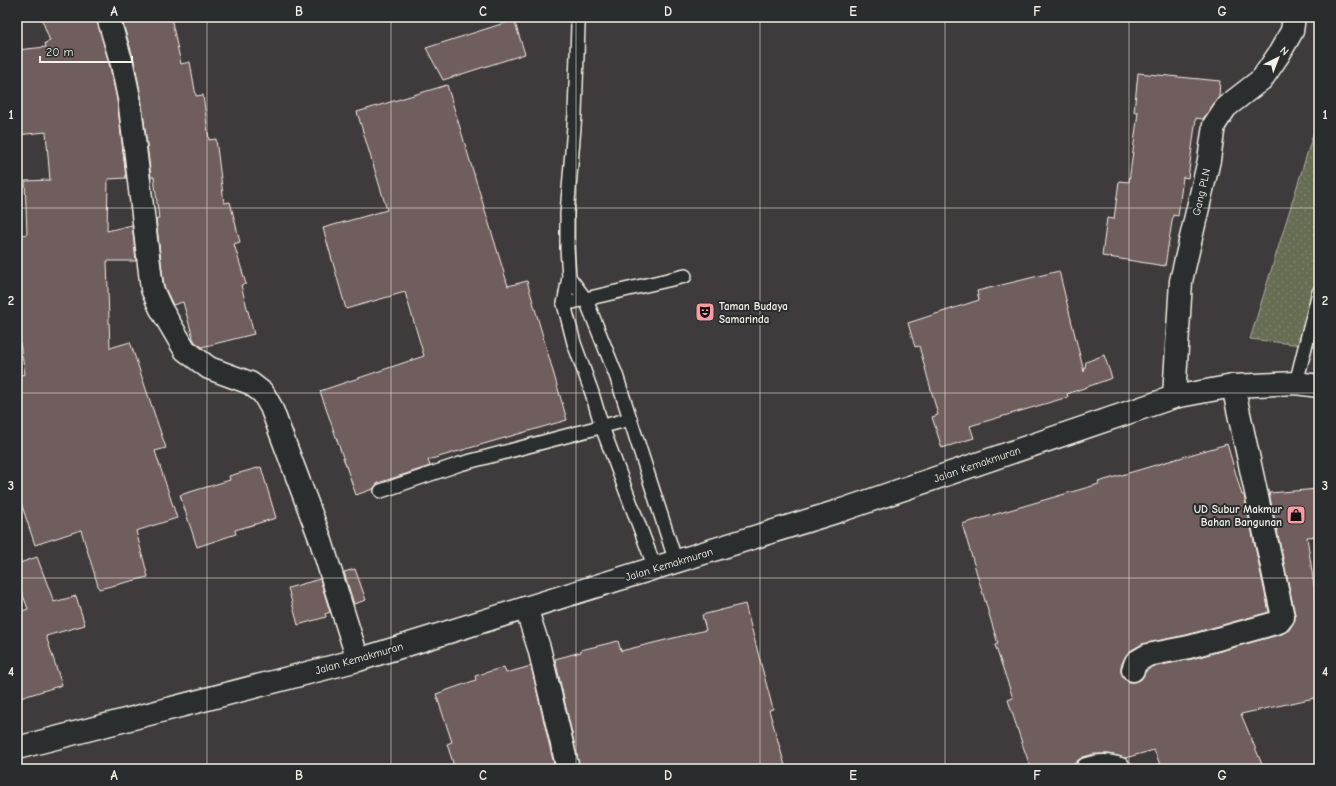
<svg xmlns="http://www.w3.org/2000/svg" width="1336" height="786" viewBox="0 0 1336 786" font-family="'Comic Neue',sans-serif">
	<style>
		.grass { fill: url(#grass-dots); stroke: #adaf9e }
		.building { fill: #705d5d; stroke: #f4f1e8 }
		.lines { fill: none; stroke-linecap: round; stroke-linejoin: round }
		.lane-casing { stroke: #f4f1e8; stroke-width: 16 }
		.street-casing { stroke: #f4f1e8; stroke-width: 25 }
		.secondary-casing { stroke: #f4f1e8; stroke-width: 25 }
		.lane { stroke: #2a2d2e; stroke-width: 13 }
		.street { stroke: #2a2d2e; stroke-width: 22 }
		.secondary { stroke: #2a2d2e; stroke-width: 22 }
		.grid { fill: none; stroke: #f4f1e8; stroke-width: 1; stroke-opacity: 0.55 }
		.labels { text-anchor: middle; stroke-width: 4; stroke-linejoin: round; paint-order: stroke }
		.street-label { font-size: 11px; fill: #f4f1e8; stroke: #2a2d2e }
		.poi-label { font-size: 11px; font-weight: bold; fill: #f4f1e8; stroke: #2a2d2e; text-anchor: start }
		.neatline { fill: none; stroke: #f4f1e8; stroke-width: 1.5 }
		.grid-label { font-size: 13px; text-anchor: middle; font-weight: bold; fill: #f4f1e8 }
	</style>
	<defs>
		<pattern id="grass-dots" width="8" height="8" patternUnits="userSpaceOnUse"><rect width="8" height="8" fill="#666d53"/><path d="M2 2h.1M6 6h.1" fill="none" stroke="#7c826c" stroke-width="1.8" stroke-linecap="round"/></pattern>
	</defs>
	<rect width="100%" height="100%" fill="#3f3b3c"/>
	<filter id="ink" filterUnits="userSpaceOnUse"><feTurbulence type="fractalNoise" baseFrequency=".025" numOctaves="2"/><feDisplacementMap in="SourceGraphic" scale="8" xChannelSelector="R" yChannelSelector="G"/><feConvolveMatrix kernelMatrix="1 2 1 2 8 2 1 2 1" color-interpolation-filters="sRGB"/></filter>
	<g filter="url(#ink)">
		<path class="grass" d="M1319,115V347L1250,339Z"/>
		<g class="building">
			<path d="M41,17H96L110,67L117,100L126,178L108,179L107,231L132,225L136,261H107L110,348L130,342L166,448L155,451L177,518L136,531L148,577L99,589L81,530L35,545L17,491V376L25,374L17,325V236L27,234L25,181L50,180L46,132L17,135V50L46,47L45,43L50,41Z"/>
			<path d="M121,17H171L181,64L190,62L196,96L203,95L209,140L216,139L224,203L230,202L240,242L234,244L246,284L241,285L254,334L202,347L195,342L193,338L183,302L173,305L164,286L156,219H159L154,177H151L141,96L134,60Z"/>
			<path d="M514,20L525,54L443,80L426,48Z"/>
			<path d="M1138,73L1220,81L1219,97L1203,119L1196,118L1188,178L1183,177L1178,216L1173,215L1165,266L1102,256L1107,218L1114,219L1119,181L1129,182L1138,112H1134Z"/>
			<path d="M447,85L508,286L527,281L567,420L428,460L430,466L378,483L373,489L356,495L320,391L424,356L405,292L346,309L323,228L387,210L357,112Z"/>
			<path d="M1059,271L1084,372L1086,362L1104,355L1112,378L1067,394L1068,397L970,426L974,438L942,448L932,417L938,415L919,346L915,347L908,323L979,300L977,291Z"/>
			<path d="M1227,444L1242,495H1244L1269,612L1186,635L1142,644L1130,651L1125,657L1121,666V672L1124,678L1128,682H1135L1141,679L1146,671L1152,667L1192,659L1282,634L1289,630L1295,620V614L1269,493L1319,489V536L1307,537L1319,620V697L1241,714L1264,769H1162L1154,750L1125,758L1109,754H1094L1083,757L1078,760L1076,763L1061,769H1031L1023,746L1008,700L1013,698L995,645L998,644L962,524L1099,484L1098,482Z"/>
			<path d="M261,467L276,518L235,530L236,534L197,547L180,495L230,480L229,476Z"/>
			<path d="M37,557L54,602L76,596L85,625L46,636L62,685L17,699V613L28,609L17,579V564Z"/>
			<path d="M355,569L366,600L354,604L344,572Z"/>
			<path d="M320,579L330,612L325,614L326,617L298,625L288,588Z"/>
			<path d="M745,604L773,709L769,710L786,769H580L555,659L581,652V650L618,641L621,651L706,630L702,615Z"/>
			<path d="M531,666L555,769H455L447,744L452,742L436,694L476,680L475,676L504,667L506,673Z"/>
		</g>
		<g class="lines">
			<defs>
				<g id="lane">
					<path d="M577,17L578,25L575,114L567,214V248L569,277L564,304L574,343L592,393L602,427L655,568"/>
					<path d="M569,277L586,300L616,375L676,562"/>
					<path d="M564,304L685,276"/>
					<path d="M1296,383L1319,292"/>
					<path d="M381,491L460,464L630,419"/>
				</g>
				<g id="street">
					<path d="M108,17L122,64L129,98L152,289L161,309L185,350L209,368L250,383L263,393L271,407L320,538L358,660"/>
					<path d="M1174,397L1181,281L1209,160L1214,125L1226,107L1262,79L1279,54L1292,31L1294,17"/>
					<path d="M526,608L539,648L568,769"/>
					<path d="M1133,670L1136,662L1148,655L1189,647L1279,622L1283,617L1233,386"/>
					<path d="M1087,769C1100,765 1108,765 1120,769"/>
				</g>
				<path id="secondary" d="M17,748L358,660L842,510L1174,397L1233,386L1296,383L1319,386"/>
			</defs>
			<use href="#lane" class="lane-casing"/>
			<use href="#street" class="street-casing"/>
			<use href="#secondary" class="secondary-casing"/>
			<use href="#lane" class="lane"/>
			<use href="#street" class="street"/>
			<use href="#secondary" class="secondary"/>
		</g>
	</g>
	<path class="grid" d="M207,17V769M391,17V769M576,17V769M760,17V769M945,17V769M1129,17V769M17,208H1319M17,393H1319M17,578H1319"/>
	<defs>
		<symbol id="theatre-square" viewBox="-11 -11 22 22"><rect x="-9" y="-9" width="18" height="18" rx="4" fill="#ff9aa2" stroke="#2a2d2e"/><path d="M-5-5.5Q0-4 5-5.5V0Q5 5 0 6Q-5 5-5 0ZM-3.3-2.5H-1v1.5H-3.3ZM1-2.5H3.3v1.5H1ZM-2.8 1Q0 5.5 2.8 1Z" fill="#111"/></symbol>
		<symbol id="shop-square" viewBox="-11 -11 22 22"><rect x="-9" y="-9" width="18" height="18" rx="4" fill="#ff9aa2" stroke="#2a2d2e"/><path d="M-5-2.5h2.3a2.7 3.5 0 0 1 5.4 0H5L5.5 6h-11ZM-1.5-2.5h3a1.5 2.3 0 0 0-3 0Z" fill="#111"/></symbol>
	</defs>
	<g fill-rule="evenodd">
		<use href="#theatre-square" x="694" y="301" width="22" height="22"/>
		<use href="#shop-square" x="1285" y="504" width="22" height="22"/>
	</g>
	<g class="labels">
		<g class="street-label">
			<text transform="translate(1201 192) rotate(-77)" y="4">Gang PLN</text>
			<text transform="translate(977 464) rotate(-19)" y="4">Jalan Kemakmuran</text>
			<text transform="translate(669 564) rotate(-17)" y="4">Jalan Kemakmuran</text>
			<text transform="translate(359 658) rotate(-16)" y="4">Jalan Kemakmuran</text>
		</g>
		<g class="poi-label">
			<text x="719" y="310">Taman Budaya<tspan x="719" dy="13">Samarinda</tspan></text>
			<text x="1282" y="513" text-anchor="end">UD Subur Makmur<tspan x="1282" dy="13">Bahan Bangunan</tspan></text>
		</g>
	</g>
	<rect width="1336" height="786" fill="none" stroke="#2a2d2e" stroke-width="44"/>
	<g transform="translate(1278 58) rotate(42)" stroke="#2a2d2e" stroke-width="3" paint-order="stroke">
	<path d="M0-3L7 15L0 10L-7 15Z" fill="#f4f1e8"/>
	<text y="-6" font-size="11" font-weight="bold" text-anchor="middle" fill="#f4f1e8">N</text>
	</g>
	<path d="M40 56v6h92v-6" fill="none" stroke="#f4f1e8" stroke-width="2"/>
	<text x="46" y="56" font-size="12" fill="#f4f1e8" stroke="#2a2d2e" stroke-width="3" paint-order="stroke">20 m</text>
	<rect x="22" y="22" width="1292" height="742" class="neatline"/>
	<g class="grid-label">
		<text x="114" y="16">A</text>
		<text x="299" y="16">B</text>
		<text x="483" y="16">C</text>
		<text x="668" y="16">D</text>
		<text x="853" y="16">E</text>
		<text x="1037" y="16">F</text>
		<text x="1222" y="16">G</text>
		<text x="11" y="119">1</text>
		<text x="1325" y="119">1</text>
		<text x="11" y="305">2</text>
		<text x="1325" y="305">2</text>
		<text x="11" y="490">3</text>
		<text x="1325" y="490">3</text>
		<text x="11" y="676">4</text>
		<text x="1325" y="676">4</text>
		<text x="114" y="780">A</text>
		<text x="299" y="780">B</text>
		<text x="483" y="780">C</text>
		<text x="668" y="780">D</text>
		<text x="853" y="780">E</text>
		<text x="1037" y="780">F</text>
		<text x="1222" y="780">G</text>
	</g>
</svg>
